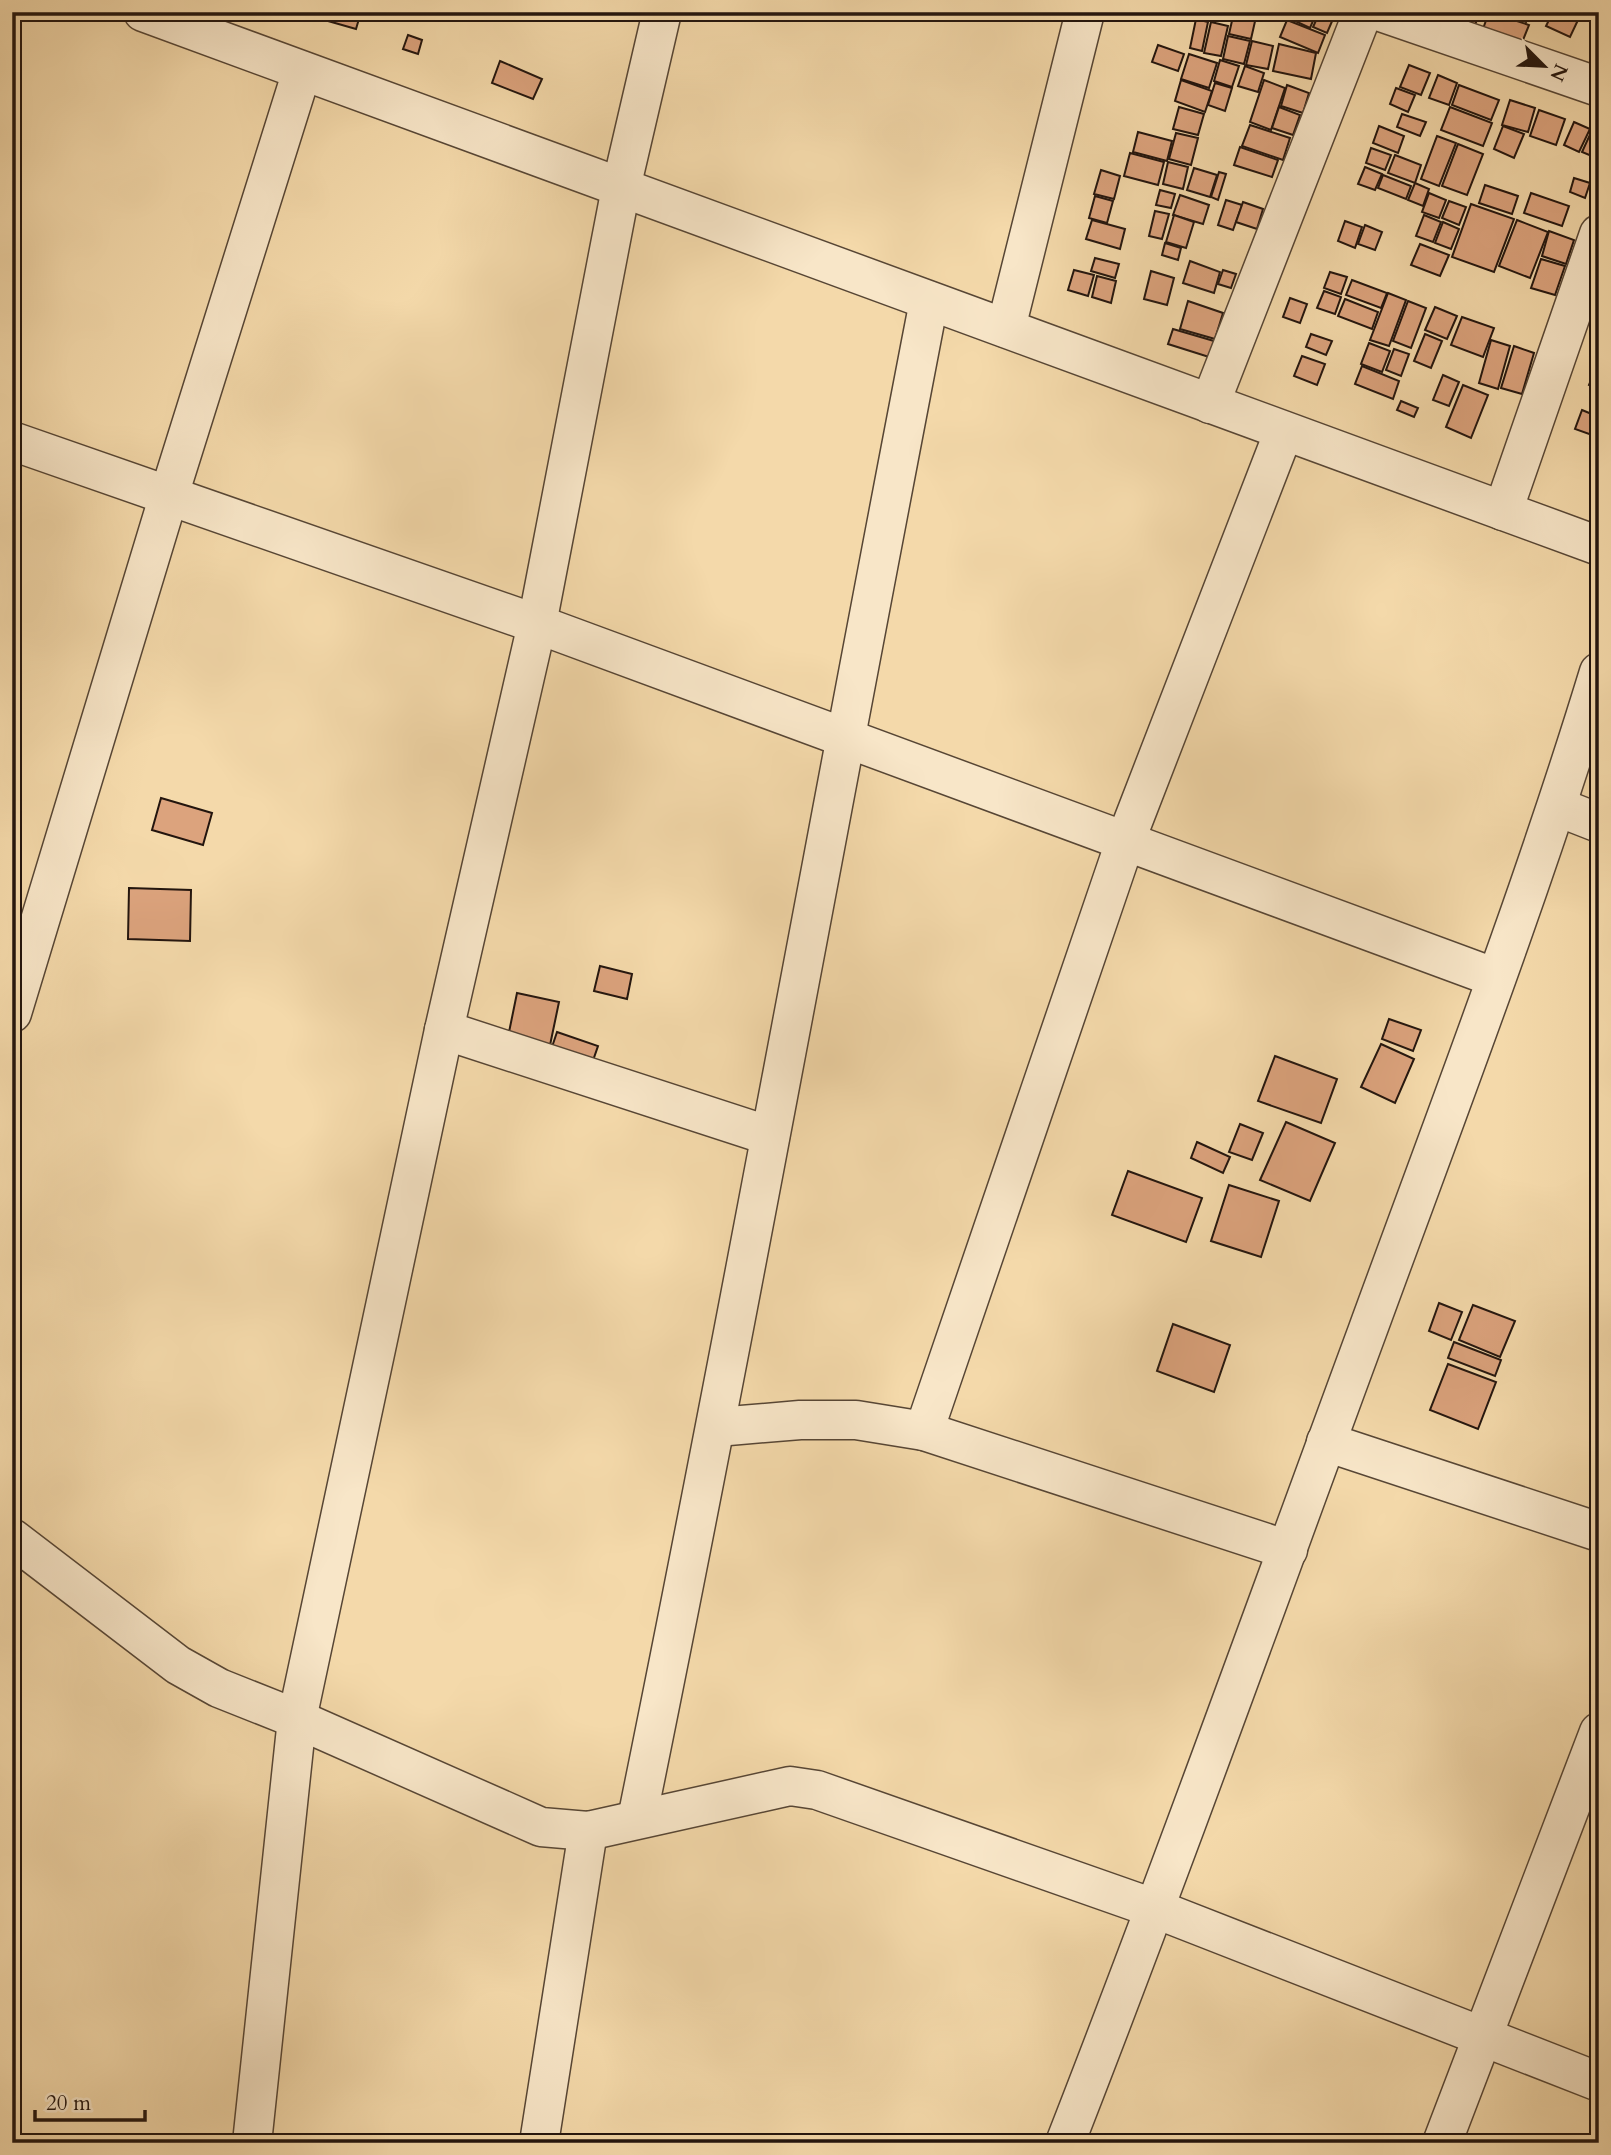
<svg xmlns="http://www.w3.org/2000/svg" width="1611" height="2155" viewBox="0 0 1611 2155" font-family="Cardo,serif">
	<style>
		.building { fill: #dca37d; stroke: #23150e; stroke-width: 2 }
		.lines { fill: none; stroke-linecap: round; stroke-linejoin: round }
		.minor-casing { stroke: #574635; stroke-width: 41 }
		.minor { stroke: #f8e6c8; stroke-width: 38 }
	</style>
	<rect width="100%" height="100%" fill="#f4d9aa"/>
	<filter id="stains"><feTurbulence type="fractalNoise" baseFrequency=".00286" numOctaves="4"/><feColorMatrix values="0 0 0 0 .2 0 0 0 0 .09 0 0 0 0 .02 0 0 0 .5 -.17"/></filter>
	<radialGradient id="worn" r=".72"><stop offset=".6" stop-color="#630" stop-opacity="0"/><stop offset="1" stop-color="#630" stop-opacity=".3"/></radialGradient>
	<g class="building">
		<path d="M330,12H361L356,29L328,21Z"/>
		<path d="M1234,12L1256,17L1251,39L1229,34Z"/>
		<path d="M1298,12L1316,14L1310,28L1295,21Z"/>
		<path d="M1455,12H1480L1473,30L1451,20Z"/>
		<path d="M1489,12L1529,25L1521,45L1483,29Z"/>
		<path d="M1509,12H1530L1526,22Z"/>
		<path d="M1553,12L1578,20L1570,37L1546,26Z"/>
		<path d="M1319,14L1333,19L1327,33L1313,27Z"/>
		<path d="M1196,19L1208,22L1202,51L1190,48Z"/>
		<path d="M1287,20L1325,35L1318,53L1280,37Z"/>
		<path d="M1211,22L1228,26L1221,56L1204,53Z"/>
		<path d="M408,35L422,40L418,54L403,49Z"/>
		<path d="M1228,36L1250,41L1244,64L1223,59Z"/>
		<path d="M1252,41L1273,46L1268,69L1246,65Z"/>
		<path d="M1279,44L1316,53L1311,79L1273,71Z"/>
		<path d="M1158,45L1184,54L1178,71L1152,62Z"/>
		<path d="M1189,54L1217,63L1209,88L1181,79Z"/>
		<path d="M1220,60L1239,66L1232,87L1214,81Z"/>
		<path d="M500,61L542,79L533,99L492,83Z"/>
		<path d="M1409,65L1430,73L1421,95L1400,87Z"/>
		<path d="M1245,66L1264,73L1258,92L1238,86Z"/>
		<path d="M1438,75L1457,83L1449,105L1429,98Z"/>
		<path d="M1181,80L1212,91L1205,112L1175,101Z"/>
		<path d="M1264,80L1285,88L1271,130L1250,122Z"/>
		<path d="M1215,83L1232,88L1225,111L1208,105Z"/>
		<path d="M1287,85L1309,93L1303,113L1281,106Z"/>
		<path d="M1459,85L1499,100L1491,120L1452,105Z"/>
		<path d="M1396,88L1415,95L1408,112L1390,104Z"/>
		<path d="M1510,100L1535,108L1528,132L1502,125Z"/>
		<path d="M1179,107L1204,114L1198,135L1173,129Z"/>
		<path d="M1279,107L1300,115L1293,135L1272,128Z"/>
		<path d="M1450,107L1492,123L1483,146L1441,130Z"/>
		<path d="M1539,110L1565,119L1556,145L1530,136Z"/>
		<path d="M1402,114L1426,122L1420,136L1397,127Z"/>
		<path d="M1574,122L1590,129L1579,152L1564,145Z"/>
		<path d="M1250,125L1290,138L1283,160L1242,146Z"/>
		<path d="M1379,126L1404,136L1398,153L1373,143Z"/>
		<path d="M1503,126L1524,134L1514,158L1494,149Z"/>
		<path d="M1593,128L1599,131V159L1582,152Z"/>
		<path d="M1138,132L1172,141L1167,161L1133,152Z"/>
		<path d="M1176,133L1198,138L1191,165L1169,159Z"/>
		<path d="M1437,136L1456,143L1439,186L1421,179Z"/>
		<path d="M1458,144L1483,154L1467,195L1442,186Z"/>
		<path d="M1240,147L1278,160L1272,177L1234,165Z"/>
		<path d="M1371,148L1391,155L1385,170L1366,163Z"/>
		<path d="M1130,153L1164,162L1158,185L1124,176Z"/>
		<path d="M1395,155L1421,165L1415,183L1388,173Z"/>
		<path d="M1168,162L1188,167L1183,189L1163,184Z"/>
		<path d="M1365,167L1382,174L1375,190L1358,184Z"/>
		<path d="M1194,168L1217,175L1210,197L1187,190Z"/>
		<path d="M1101,170L1120,176L1114,199L1094,194Z"/>
		<path d="M1219,172L1226,174L1218,200L1211,197Z"/>
		<path d="M1383,175L1411,186L1406,199L1378,188Z"/>
		<path d="M1574,178L1590,183L1585,198L1570,192Z"/>
		<path d="M1415,183L1429,189L1423,206L1408,200Z"/>
		<path d="M1485,185L1518,196L1512,214L1479,203Z"/>
		<path d="M1160,190L1175,194L1171,208L1156,205Z"/>
		<path d="M1429,193L1446,200L1439,218L1422,212Z"/>
		<path d="M1531,193L1569,206L1562,226L1524,213Z"/>
		<path d="M1180,195L1209,205L1203,224L1173,215Z"/>
		<path d="M1095,196L1113,201L1107,223L1089,218Z"/>
		<path d="M1226,200L1242,205L1233,230L1218,225Z"/>
		<path d="M1449,201L1466,207L1459,225L1442,218Z"/>
		<path d="M1243,202L1263,209L1257,229L1236,222Z"/>
		<path d="M1471,204L1514,219L1494,272L1452,257Z"/>
		<path d="M1155,211L1169,214L1162,239L1149,236Z"/>
		<path d="M1174,215L1194,222L1186,248L1166,242Z"/>
		<path d="M1424,215L1441,222L1433,242L1416,236Z"/>
		<path d="M1092,220L1125,229L1120,249L1086,239Z"/>
		<path d="M1517,220L1548,232L1530,278L1499,266Z"/>
		<path d="M1345,221L1362,227L1355,248L1338,241Z"/>
		<path d="M1443,222L1459,229L1451,249L1435,243Z"/>
		<path d="M1365,225L1382,232L1375,250L1358,244Z"/>
		<path d="M1549,231L1574,240L1566,264L1542,256Z"/>
		<path d="M1165,243L1181,248L1178,260L1162,255Z"/>
		<path d="M1420,244L1449,255L1440,276L1411,265Z"/>
		<path d="M1095,258L1119,264L1115,278L1091,271Z"/>
		<path d="M1541,259L1565,266L1555,295L1531,288Z"/>
		<path d="M1190,261L1220,272L1214,293L1183,283Z"/>
		<path d="M1074,270L1094,275L1088,296L1068,290Z"/>
		<path d="M1223,270L1236,274L1231,288L1218,284Z"/>
		<path d="M1151,271L1174,278L1167,305L1144,299Z"/>
		<path d="M1330,272L1347,277L1341,294L1324,288Z"/>
		<path d="M1097,276L1116,281L1111,303L1092,297Z"/>
		<path d="M1352,280L1387,293L1381,308L1346,295Z"/>
		<path d="M1324,291L1341,297L1335,314L1317,308Z"/>
		<path d="M1388,293L1406,300L1389,346L1370,340Z"/>
		<path d="M1290,298L1307,304L1300,323L1283,317Z"/>
		<path d="M1345,299L1378,312L1372,329L1338,316Z"/>
		<path d="M1188,301L1223,313L1215,339L1180,329Z"/>
		<path d="M1408,301L1426,308L1411,348L1393,341Z"/>
		<path d="M1435,307L1457,316L1447,339L1425,330Z"/>
		<path d="M1462,317L1494,328L1483,357L1451,345Z"/>
		<path d="M1173,329L1214,341L1209,357L1168,344Z"/>
		<path d="M1311,334L1332,341L1326,355L1306,347Z"/>
		<path d="M1425,334L1442,341L1431,368L1414,361Z"/>
		<path d="M1491,340L1510,346L1498,389L1479,383Z"/>
		<path d="M1369,343L1390,351L1382,372L1361,364Z"/>
		<path d="M1514,346L1534,353L1522,394L1501,388Z"/>
		<path d="M1394,349L1409,354L1401,376L1386,370Z"/>
		<path d="M1302,356L1325,364L1317,385L1294,376Z"/>
		<path d="M1362,366L1399,381L1393,399L1355,384Z"/>
		<path d="M1596,368L1599,369V389L1589,385Z"/>
		<path d="M1443,375L1459,382L1449,406L1433,400Z"/>
		<path d="M1463,385L1488,395L1471,438L1446,427Z"/>
		<path d="M1401,401L1418,408L1414,417L1397,410Z"/>
		<path d="M1582,410L1599,417L1592,435L1575,429Z"/>
		<path d="M161,798L212,813L203,845L152,830Z"/>
		<path d="M129,888L191,890L190,941L128,939Z"/>
		<path d="M600,966L632,974L627,999L594,991Z"/>
		<path d="M517,993L559,1002L549,1050L507,1042Z"/>
		<path d="M1389,1019L1421,1030L1413,1051L1382,1039Z"/>
		<path d="M557,1032L598,1046L589,1072L548,1059Z"/>
		<path d="M1381,1044L1414,1059L1395,1103L1361,1087Z"/>
		<path d="M1275,1056L1337,1079L1321,1123L1258,1101Z"/>
		<path d="M1286,1122L1335,1143L1310,1201L1260,1180Z"/>
		<path d="M1240,1124L1263,1133L1252,1160L1229,1152Z"/>
		<path d="M1197,1142L1230,1157L1223,1173L1191,1158Z"/>
		<path d="M1128,1171L1202,1198L1186,1242L1112,1215Z"/>
		<path d="M1229,1185L1279,1201L1261,1257L1211,1241Z"/>
		<path d="M1439,1303L1462,1312L1451,1340L1429,1331Z"/>
		<path d="M1473,1305L1515,1321L1500,1357L1459,1340Z"/>
		<path d="M1173,1324L1230,1345L1214,1392L1157,1371Z"/>
		<path d="M1454,1342L1501,1360L1495,1376L1448,1358Z"/>
		<path d="M1448,1364L1496,1382L1478,1429L1430,1410Z"/>
	</g>
	<g class="lines">
		<defs>
			<g id="minor">
				<path d="M143,12L1599,546"/>
				<path d="M1381,12L1599,87"/>
				<path d="M1006,328L1085,12"/>
				<path d="M1210,404L1363,12"/>
				<path d="M12,441L537,624L1496,978"/>
				<path d="M1503,511L1599,234"/>
				<path d="M1558,807L1599,823"/>
				<path d="M12,1013L169,495L302,71"/>
				<path d="M444,1030L770,1136"/>
				<path d="M717,1427L800,1420H856L924,1431L1288,1550"/>
				<path d="M924,1431L1125,842L1284,431"/>
				<path d="M1326,1442L1599,1532"/>
				<path d="M12,1538L178,1665L219,1688L297,1719L541,1827L588,1831L790,1786L817,1790L1156,1909L1599,2082"/>
				<path d="M637,1819C740,1314 831,807 929,301"/>
				<path d="M252,2143L297,1719L444,1030L537,624L621,188L662,12"/>
				<path d="M539,2143L588,1831"/>
				<path d="M1065,2143C1170,1874 1267,1603 1367,1332C1447,1113 1531,895 1599,672"/>
				<path d="M1442,2143L1599,1732"/>
			</g>
		</defs>
		<use href="#minor" class="minor-casing"/>
		<use href="#minor" class="minor"/>
	</g>
	<rect width="1611" height="2155" fill="none" stroke="#f4d9aa" stroke-width="42"/>
	<rect x="14" y="14" width="1583" height="2127" fill="none" stroke="#23150e" stroke-width="3.5"/>
	<rect x="21" y="21" width="1569" height="2113" fill="none" stroke="#23150e" stroke-width="2"/>
	<g transform="translate(1544 66) rotate(114)" stroke="#f8e6c8" stroke-width="5" paint-order="stroke">
	<path d="M0-5L12 26L0 18L-12 26Z" fill="#23150e"/>
	<text y="-10" font-size="19" font-weight="bold" text-anchor="middle" fill="#23150e">N</text>
	</g>
	<path d="M35 2110v10h110v-10" fill="none" stroke="#23150e" stroke-width="3.5"/>
	<text x="46" y="2110" font-size="21" fill="#23150e" stroke="#f8e6c8" stroke-width="5" paint-order="stroke">20 m</text>
	<rect width="100%" height="100%" filter="url(#stains)"/>
	<rect width="100%" height="100%" fill="url(#worn)"/>
</svg>
